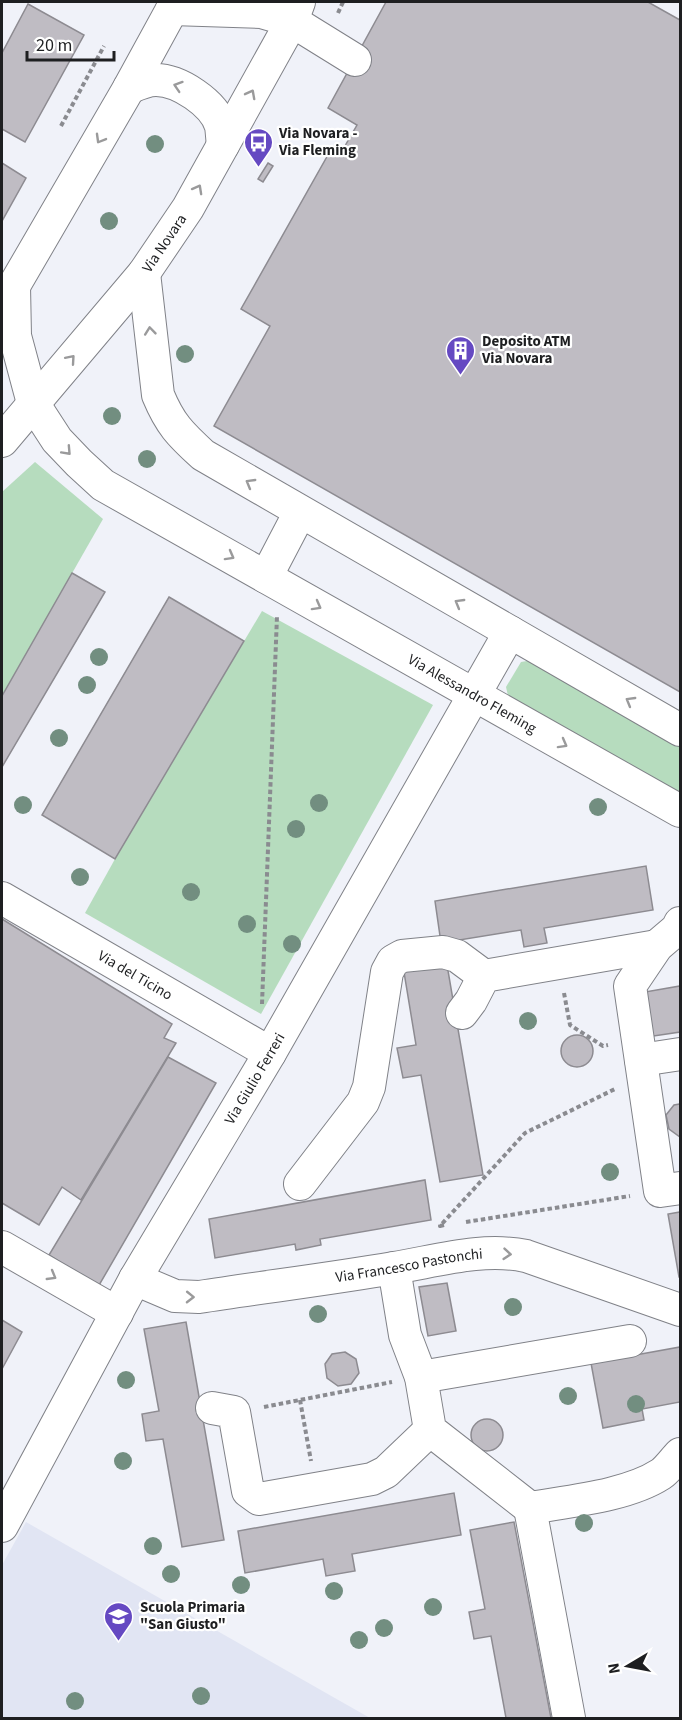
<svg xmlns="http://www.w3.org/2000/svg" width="682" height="1720" viewBox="0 0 682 1720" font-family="'Source Sans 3',sans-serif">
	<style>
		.built { fill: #e1e5f3 }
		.green { fill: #b6dcbe }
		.building { fill: #bfbcc3; stroke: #8d8b91; stroke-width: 1.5 }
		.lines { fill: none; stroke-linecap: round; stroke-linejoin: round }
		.minor-casing { stroke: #808288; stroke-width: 34 }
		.path { stroke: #8a8b90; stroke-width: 4; stroke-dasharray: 4.5 3; stroke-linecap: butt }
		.minor { stroke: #fff; stroke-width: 32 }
		.tree { fill: #728e80 }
		.oneway { stroke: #9a9a9b }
		.labels { text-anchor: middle; stroke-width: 4.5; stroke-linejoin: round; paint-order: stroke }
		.poi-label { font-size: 15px; font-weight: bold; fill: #1e1f21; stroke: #fff; text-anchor: start }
		.street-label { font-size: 15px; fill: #1e1f21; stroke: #fff }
	</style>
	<rect width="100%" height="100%" fill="#f0f2f9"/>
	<path class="built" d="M26,1522L370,1718H2V1565Z"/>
	<g class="green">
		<path d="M35,462L103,519L2,696V492Z"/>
		<path d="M262,611L433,705L261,1014L85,913L115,859Z"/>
		<path d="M533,660L680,744V797L509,700L506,687L521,662Z"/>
	</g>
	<g class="building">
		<path d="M386,2H648L680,20V692L214,426L270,326L241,309L333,146L342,151L357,125L328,108Z"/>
		<path d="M28,4L84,35L25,142L2,129V53Z"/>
		<path d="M2,163L26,178L2,221Z"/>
		<path d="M268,163L273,166L263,182L258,179Z"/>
		<path d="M72,573L105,592L2,767V696Z"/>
		<path d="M169,597L244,641L115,859L42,815Z"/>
		<path d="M646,866L653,910L544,928L547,943L524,947L521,930L441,943L435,901Z"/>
		<path d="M2,919L172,1024L164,1038L176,1043L81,1200L62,1187L39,1225L2,1203Z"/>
		<path d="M446,959L483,1175L440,1182L421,1075L403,1078L397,1048L416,1045L403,966Z"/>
		<path d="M680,986V1032L647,1037L639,993Z"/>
		<circle cx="577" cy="1051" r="16"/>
		<path d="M168,1057L216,1083L98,1287L49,1255Z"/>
		<path d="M680,1104V1137L669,1129L666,1115L674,1105Z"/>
		<path d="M425,1180L431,1220L320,1239L321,1245L296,1250L295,1244L215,1258L209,1219Z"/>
		<path d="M680,1212V1277H679L668,1214Z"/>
		<path d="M447,1283L456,1331L428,1336L419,1287Z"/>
		<path d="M2,1320L22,1332L2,1369Z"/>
		<path d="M186,1322L224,1540L182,1547L163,1439L146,1441L142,1414L159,1411L144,1329Z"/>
		<path d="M680,1347V1402L642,1409L644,1420L603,1428L591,1363Z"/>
		<path d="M345,1352L356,1359L359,1373L351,1384L338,1386L327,1378L325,1364L332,1354Z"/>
		<circle cx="487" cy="1435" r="16"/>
		<path d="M454,1493L461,1535L352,1554L355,1571L326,1576L323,1559L245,1573L238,1531Z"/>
		<path d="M514,1522L551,1718H506L491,1636L474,1639L469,1612L485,1609L470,1530Z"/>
	</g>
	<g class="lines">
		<defs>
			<g id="minor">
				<path d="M172,9L261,12L292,21L355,60"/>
				<path d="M129,88C138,84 146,80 156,80C179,80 214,103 221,126C222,132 222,139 223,145"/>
				<path d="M144,273L158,395C170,424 180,434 203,455L680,730"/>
				<path id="s1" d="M14,286L15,336L33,403L57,440L79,463L103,485L680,811"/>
				<path d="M4,303L129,88L176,2"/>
				<path id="s2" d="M2,441L144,273L188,208L292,21L299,2"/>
				<path d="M266,577L300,512"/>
				<path id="s3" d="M2,898L270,1053"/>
				<path d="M680,923L677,929L657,946L630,986L660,1191L680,1188"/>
				<path d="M462,1013L471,1001L484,976L657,946"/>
				<path d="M641,1060L680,1054"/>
				<path d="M300,1184L363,1102L369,1087L387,972L393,961L402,956L443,952L457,956L484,976"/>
				<path d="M2,1247L117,1313"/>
				<path d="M394,1268L405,1335L421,1377L430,1430L530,1508C570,1501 627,1496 661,1474C668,1469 674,1460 680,1454"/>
				<path id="s4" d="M135,1279L175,1296L199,1297C264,1287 329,1279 394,1268C437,1261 482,1247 526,1256L680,1310"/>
				<path d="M421,1377L630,1341"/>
				<path d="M212,1408L234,1412L248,1491L259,1499L372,1479L386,1472L430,1430"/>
				<path d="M530,1508L569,1718"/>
				<path id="s5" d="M2,1526L135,1279L270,1053L510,632"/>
			</g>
		</defs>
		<use href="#minor" class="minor-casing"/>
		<g class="path">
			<path d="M338,13L343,2"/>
			<path d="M61,126L104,46"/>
			<path d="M564,993L570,1025L603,1046L608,1045"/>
			<path d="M262,1004L277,616"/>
			<path d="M466,1222L630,1196"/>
			<path d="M444,1225L440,1226L525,1133L615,1089"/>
			<path d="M300,1400L311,1461"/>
			<path d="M264,1407L392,1382"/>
		</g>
		<use href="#minor" class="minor"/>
	</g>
	<g class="tree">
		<circle cx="155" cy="144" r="9"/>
		<circle cx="109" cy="221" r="9"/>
		<circle cx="185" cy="354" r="9"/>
		<circle cx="112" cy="416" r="9"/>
		<circle cx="147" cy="459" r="9"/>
		<circle cx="99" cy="657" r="9"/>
		<circle cx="87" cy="685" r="9"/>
		<circle cx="59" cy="738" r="9"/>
		<circle cx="319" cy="803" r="9"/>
		<circle cx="23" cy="805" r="9"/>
		<circle cx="598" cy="807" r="9"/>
		<circle cx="296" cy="829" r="9"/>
		<circle cx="80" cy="877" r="9"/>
		<circle cx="191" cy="892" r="9"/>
		<circle cx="247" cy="924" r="9"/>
		<circle cx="292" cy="944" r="9"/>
		<circle cx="528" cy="1021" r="9"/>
		<circle cx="610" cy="1172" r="9"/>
		<circle cx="513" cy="1307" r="9"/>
		<circle cx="318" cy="1314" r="9"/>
		<circle cx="126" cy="1380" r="9"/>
		<circle cx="568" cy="1396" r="9"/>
		<circle cx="636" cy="1404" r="9"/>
		<circle cx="123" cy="1461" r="9"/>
		<circle cx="584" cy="1523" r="9"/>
		<circle cx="153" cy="1546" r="9"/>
		<circle cx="171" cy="1574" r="9"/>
		<circle cx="241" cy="1585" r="9"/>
		<circle cx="334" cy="1591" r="9"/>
		<circle cx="433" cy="1607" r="9"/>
		<circle cx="384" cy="1628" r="9"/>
		<circle cx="359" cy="1640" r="9"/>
		<circle cx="201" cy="1696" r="9"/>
		<circle cx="75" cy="1701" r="9"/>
	</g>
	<defs><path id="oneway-chevron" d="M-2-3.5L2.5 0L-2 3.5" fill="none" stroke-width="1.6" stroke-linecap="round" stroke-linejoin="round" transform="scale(1.5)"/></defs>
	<g class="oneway">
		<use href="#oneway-chevron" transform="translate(178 86) rotate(-162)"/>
		<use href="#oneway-chevron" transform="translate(251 94) rotate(-62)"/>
		<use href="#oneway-chevron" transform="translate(100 139) rotate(120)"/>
		<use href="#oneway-chevron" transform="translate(198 189) rotate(-61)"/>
		<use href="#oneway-chevron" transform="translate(150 331) rotate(-96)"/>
		<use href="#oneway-chevron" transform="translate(71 359) rotate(-49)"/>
		<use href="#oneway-chevron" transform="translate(67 451) rotate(47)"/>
		<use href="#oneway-chevron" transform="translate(250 483) rotate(-150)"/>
		<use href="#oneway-chevron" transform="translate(230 556) rotate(29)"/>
		<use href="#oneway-chevron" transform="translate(459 603) rotate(-150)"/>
		<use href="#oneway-chevron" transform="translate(317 606) rotate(29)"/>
		<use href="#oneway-chevron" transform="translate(630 701) rotate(-150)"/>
		<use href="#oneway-chevron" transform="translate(563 744) rotate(29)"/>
		<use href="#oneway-chevron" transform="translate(507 1254) rotate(5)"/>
		<use href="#oneway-chevron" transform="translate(52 1276) rotate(30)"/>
		<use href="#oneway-chevron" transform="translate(190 1297) rotate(1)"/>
	</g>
	<defs>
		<symbol id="bus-pin" viewBox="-11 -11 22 30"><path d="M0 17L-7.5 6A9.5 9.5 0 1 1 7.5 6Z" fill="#6549c2" stroke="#fff"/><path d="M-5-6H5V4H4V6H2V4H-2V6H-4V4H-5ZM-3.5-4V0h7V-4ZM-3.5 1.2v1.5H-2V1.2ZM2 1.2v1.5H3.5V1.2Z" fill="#fff"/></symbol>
		<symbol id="building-pin" viewBox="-11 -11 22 30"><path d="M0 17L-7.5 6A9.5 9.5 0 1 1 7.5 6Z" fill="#6549c2" stroke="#fff"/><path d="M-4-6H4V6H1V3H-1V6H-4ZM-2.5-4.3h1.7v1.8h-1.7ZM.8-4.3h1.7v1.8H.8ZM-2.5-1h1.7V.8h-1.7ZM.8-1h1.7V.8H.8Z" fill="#fff"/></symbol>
		<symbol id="school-pin" viewBox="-11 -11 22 30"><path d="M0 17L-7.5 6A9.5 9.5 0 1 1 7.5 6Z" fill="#6549c2" stroke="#fff"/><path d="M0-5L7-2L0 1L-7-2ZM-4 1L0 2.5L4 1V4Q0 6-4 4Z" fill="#fff"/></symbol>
	</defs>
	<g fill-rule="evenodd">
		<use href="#bus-pin" x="242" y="126" width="33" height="45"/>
		<use href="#building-pin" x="444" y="334" width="33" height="45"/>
		<use href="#school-pin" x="102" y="1600" width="33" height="45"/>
	</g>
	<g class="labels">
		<g class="poi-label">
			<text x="279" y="138">Via Novara -<tspan x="279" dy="17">Via Fleming</tspan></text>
			<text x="482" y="346">Deposito ATM<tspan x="482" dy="17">Via Novara</tspan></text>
			<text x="140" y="1612">Scuola Primaria<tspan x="140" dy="17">"San Giusto"</tspan></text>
		</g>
		<g class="street-label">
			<text dy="5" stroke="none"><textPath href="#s2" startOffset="256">Via Novara</textPath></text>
			<text dy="5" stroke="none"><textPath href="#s1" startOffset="652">Via Alessandro Fleming</textPath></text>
			<text dy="5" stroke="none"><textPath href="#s3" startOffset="154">Via del Ticino</textPath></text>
			<text dy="5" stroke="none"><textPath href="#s5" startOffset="514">Via Giulio Ferreri</textPath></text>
			<text dy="5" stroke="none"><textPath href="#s4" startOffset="280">Via Francesco Pastonchi</textPath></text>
		</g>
	</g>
	<rect width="682" height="1720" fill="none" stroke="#1e1f21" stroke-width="6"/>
	<g transform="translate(628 1666) rotate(260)" stroke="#ffffff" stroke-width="4.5" paint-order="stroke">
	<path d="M0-4.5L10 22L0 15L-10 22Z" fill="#1e1f21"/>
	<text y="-9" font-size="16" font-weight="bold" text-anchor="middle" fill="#1e1f21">N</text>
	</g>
	<path d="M27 51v9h87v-9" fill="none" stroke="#1e1f21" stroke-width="3"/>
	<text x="36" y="51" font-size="18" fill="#1e1f21" stroke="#ffffff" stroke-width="4.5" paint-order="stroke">20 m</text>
</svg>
